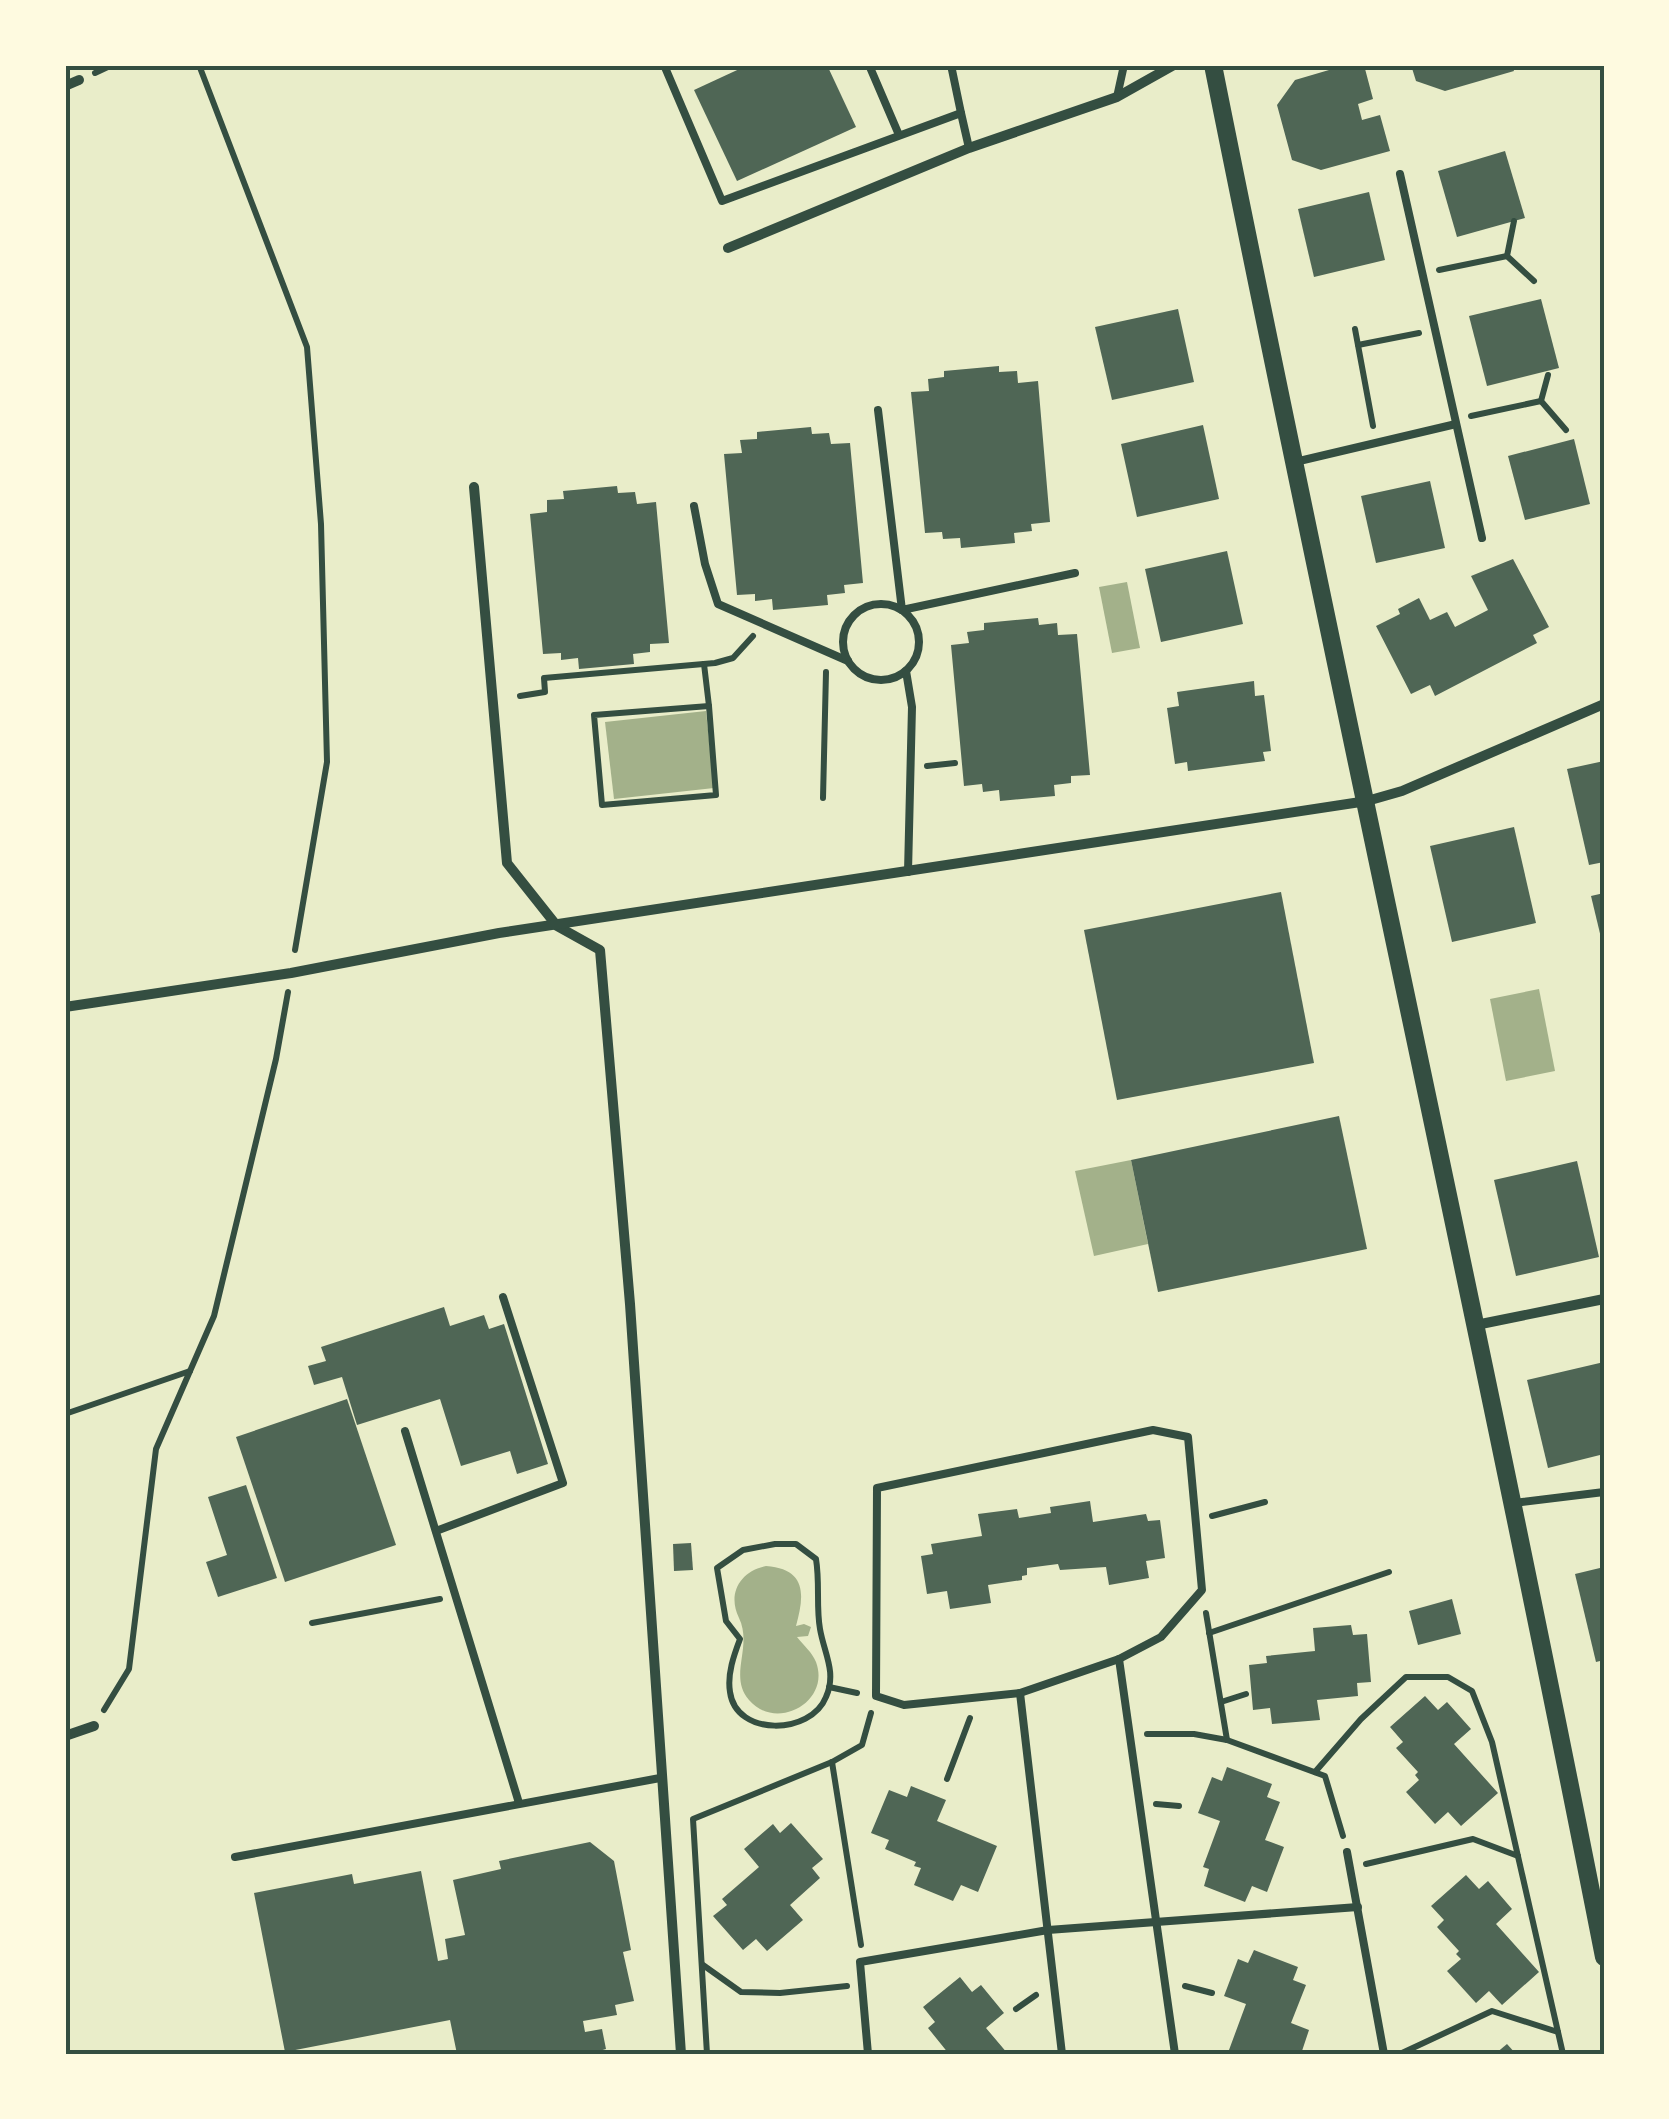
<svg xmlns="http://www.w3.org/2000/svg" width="1669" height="2119" viewBox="0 0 1669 2119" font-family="Jost,sans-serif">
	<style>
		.water { fill: #a3b18a }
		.building { fill: #4f6655 }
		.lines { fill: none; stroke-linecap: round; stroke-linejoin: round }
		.path { stroke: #344e41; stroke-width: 6 }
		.service { stroke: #344e41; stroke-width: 8 }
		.minor { stroke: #344e41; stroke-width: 10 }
		.tertiary { stroke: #344e41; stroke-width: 18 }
		.neatline { fill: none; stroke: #344e41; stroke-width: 4 }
	</style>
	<rect width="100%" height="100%" fill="#e9edc9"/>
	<g class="water">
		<path d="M1127,582L1140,648L1112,653L1099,587Z"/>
		<path d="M706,711L714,788L614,799L605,722Z"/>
		<path d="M1539,989L1555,1071L1506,1081L1490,999Z"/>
		<path d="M1131,1160L1148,1244L1094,1256L1075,1171Z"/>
		<path d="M766,1566C808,1569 804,1597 796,1626L804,1624L811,1627L808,1636L797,1637C804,1646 812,1652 816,1662C831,1702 776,1732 749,1700C728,1676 753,1647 739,1618C727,1594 740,1571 766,1566Z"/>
	</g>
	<g class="building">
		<path d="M748,65H827L856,127L737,181L694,90Z"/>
		<path d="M1346,65H1364L1373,99L1358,104L1362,120L1380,115L1390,151L1321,170L1292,160L1277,105L1295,80Z"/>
		<path d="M1411,65H1512L1514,71L1445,91L1416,81Z"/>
		<path d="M1505,151L1525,218L1457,237L1438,171Z"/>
		<path d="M1369,192L1385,260L1314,277L1298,209Z"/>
		<path d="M1541,299L1559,368L1487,386L1469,316Z"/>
		<path d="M1178,309L1194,382L1112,400L1095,327Z"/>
		<path d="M999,366V372L1017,371L1018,383L1038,381L1050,522L1031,524L1032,531L1014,533L1015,543L961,548L960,538L943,539L942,532L925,533L911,392L929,391L928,379L944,377V371Z"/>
		<path d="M1203,425L1219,499L1137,517L1121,444Z"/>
		<path d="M811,427L812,434L829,433L831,444L850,443L863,583L844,585L845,593L827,595L828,605L773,610L772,599L755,601V594L737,595L724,454L742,453L740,440L757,439V432Z"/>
		<path d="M1574,439L1590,504L1525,520L1508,456Z"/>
		<path d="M1430,481L1445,548L1376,563L1361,496Z"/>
		<path d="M617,486L618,493L635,492L637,504L656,502L669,643L650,644V652L633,654L634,664L579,669L578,658L561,660V653L543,654L530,514L547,512V500L564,499L563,491Z"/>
		<path d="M1227,551L1243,624L1161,642L1145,569Z"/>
		<path d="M1513,559L1549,627L1533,635L1537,643L1435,696L1430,685L1411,694L1376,626L1400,614L1398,609L1419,598L1430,620L1447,612L1455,627L1488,610L1471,576Z"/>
		<path d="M1038,618L1039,625L1057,623L1058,635L1077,634L1090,775L1071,776V783L1054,785L1055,796L1000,801L999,790L983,792L982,784L964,786L951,645L969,643L967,632L984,630V623Z"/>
		<path d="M1254,681L1255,696L1264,695L1271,751L1263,752L1265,761L1188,771L1187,762L1175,764L1167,708L1179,706L1177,692Z"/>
		<path d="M1604,761V862L1589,865L1567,769Z"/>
		<path d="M1514,827L1536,923L1452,942L1430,846Z"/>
		<path d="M1281,892L1314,1063L1117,1100L1084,930Z"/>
		<path d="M1604,893V946H1603L1591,896Z"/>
		<path d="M1339,1116L1367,1249L1158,1292L1131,1160Z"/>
		<path d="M1577,1161L1599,1257L1516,1276L1494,1180Z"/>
		<path d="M444,1307L450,1326L484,1315L489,1329L504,1324L548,1464L517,1474L510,1451L461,1466L440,1399L357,1425L342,1377L314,1385L308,1366L326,1361L321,1347Z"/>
		<path d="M1604,1362V1454L1548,1468L1527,1380Z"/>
		<path d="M347,1399L396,1545L285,1582L236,1437Z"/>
		<path d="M246,1485L277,1578L218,1597L206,1562L227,1555L208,1497Z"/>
		<path d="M1090,1501L1093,1522L1146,1514L1148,1521L1160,1520L1165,1558L1146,1561L1149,1578L1109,1585L1106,1567L1060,1570L1058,1564L1027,1568V1575L1022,1576V1580L988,1585L991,1603L950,1609L947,1591L927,1594L921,1556L933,1554L931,1544L982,1536L978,1514L1017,1509L1019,1518L1051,1513L1050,1507Z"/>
		<path d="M691,1543L693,1570L674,1571L673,1544Z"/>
		<path d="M1604,1567V1660L1596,1662L1575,1574Z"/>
		<path d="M1452,1599L1461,1634L1418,1645L1409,1611Z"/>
		<path d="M1351,1625L1353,1635L1367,1634L1371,1682L1357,1683L1358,1696L1317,1700L1320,1720L1272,1724L1270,1708L1253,1710L1249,1665L1267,1663L1266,1656L1315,1651L1313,1628Z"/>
		<path d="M1425,1696L1438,1710L1447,1702L1471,1729L1454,1744L1498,1793L1461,1826L1448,1812L1435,1824L1406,1792L1419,1780L1415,1775L1418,1772L1396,1748L1403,1742L1390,1727Z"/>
		<path d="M1227,1767L1272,1784L1267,1797L1280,1802L1265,1840L1284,1847L1267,1892L1252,1886L1245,1902L1204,1886L1209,1869L1203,1867L1220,1821L1198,1813L1212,1777L1222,1781Z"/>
		<path d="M911,1786L946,1800L937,1821L997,1846L978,1892L961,1885L953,1901L914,1885L921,1868L914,1866L916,1862L885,1849L889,1840L871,1833L889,1790L907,1797Z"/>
		<path d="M791,1823L823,1859L812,1868L820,1878L790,1905L803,1920L767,1951L756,1939L743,1950L713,1916L727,1905L722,1899L759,1867L744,1849L773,1824L780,1833Z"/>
		<path d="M590,1842L614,1861L631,1950L623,1952L634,2001L615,2005L617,2015L583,2021L585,2032L602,2029L606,2049L589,2054H457L450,2020L285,2052L254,1893L352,1874L354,1884L421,1871L438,1961L448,1959L445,1939L465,1935L453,1880L501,1869L499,1861Z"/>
		<path d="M1466,1875L1479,1889L1488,1881L1512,1909L1496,1924L1539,1972L1502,2005L1489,1991L1476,2003L1447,1971L1461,1959L1456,1954L1459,1951L1437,1927L1444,1920L1431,1906Z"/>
		<path d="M1254,1950L1298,1967L1293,1980L1306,1985L1291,2023L1309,2030L1301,2054H1235L1229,2050L1246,2004L1224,1996L1238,1959L1248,1963Z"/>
		<path d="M960,1977L972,1992L981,1985L1004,2013L986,2028L1008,2054H949L928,2028L935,2022L923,2007Z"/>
		<path d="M1507,2044L1516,2054H1495Z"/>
	</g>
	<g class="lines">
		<g class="path">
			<path d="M199,65L307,347L321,524L327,762L295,950"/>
			<path d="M95,73L112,65"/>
			<path d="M1514,221L1507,256L1534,281"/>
			<path d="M1439,270L1507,256"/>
			<path d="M1355,329L1373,426"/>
			<path d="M1358,345L1419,333"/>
			<path d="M1548,375L1541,401L1566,430"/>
			<path d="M1471,416L1541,401"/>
			<path d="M704,664L709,706"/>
			<path d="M520,696L545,692L544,678L715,663L733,658L753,636"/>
			<path d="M709,706L716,795L602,805L594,715Z"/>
			<path d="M927,766L955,763"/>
			<path d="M823,798L826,672"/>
			<path d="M65,1414L190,1371"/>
			<path d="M1212,1516L1265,1502"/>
			<path d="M775,1544H796L816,1559C820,1583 816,1607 820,1629C824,1653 837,1672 826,1697C811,1735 736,1737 730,1692C727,1674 734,1655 740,1639L726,1621L717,1568L743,1550Z"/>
			<path d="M1206,1613L1227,1740"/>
			<path d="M312,1623L440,1599"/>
			<path d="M1209,1633L1389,1572"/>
			<path d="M829,1687L857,1693"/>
			<path d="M1221,1702L1246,1694"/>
			<path d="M104,1710L129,1669L156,1449L214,1316L276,1059L288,992"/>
			<path d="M1147,1734H1194L1227,1740L1325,1776L1343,1836"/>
			<path d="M832,1762L861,1945"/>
			<path d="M1315,1772L1361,1719L1406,1677H1448L1472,1691L1492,1742L1563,2054"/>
			<path d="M947,1779L970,1718"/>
			<path d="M1156,1804L1179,1806"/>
			<path d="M1366,1864L1473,1839L1518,1856"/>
			<path d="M703,1965L741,1992L780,1993L847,1986"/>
			<path d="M1185,1986L1212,1993"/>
			<path d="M1016,2009L1036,1995"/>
			<path d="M1402,2053L1492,2011L1558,2032"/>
			<path d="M707,2054L693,1819L832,1762L862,1745L871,1713"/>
		</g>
		<g class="service">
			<path d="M664,65L722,201L961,113L969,148"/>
			<path d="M869,65L899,135"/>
			<path d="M951,65L961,113"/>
			<path d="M1117,97L1124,65"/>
			<path d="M1400,174L1482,538"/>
			<path d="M878,410L902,610L1075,573"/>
			<path d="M1295,462L1456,424"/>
			<path d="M694,506L705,564L718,604L848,661"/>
			<circle cx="881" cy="642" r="38"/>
			<path d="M906,671L912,707L908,872"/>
			<path d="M1153,1430L1188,1437L1202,1590L1161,1637L1119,1659L1020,1693L904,1705L876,1696L877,1488Z"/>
			<path d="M405,1431L519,1803"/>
			<path d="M1514,1503L1604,1492"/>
			<path d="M436,1531L563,1483L503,1297"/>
			<path d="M1119,1659L1175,2054"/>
			<path d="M1020,1693L1062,2054"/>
			<path d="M1347,1852L1384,2054"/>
			<path d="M235,1857L660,1778"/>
			<path d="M868,2054L860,1962L1048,1930L1358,1907"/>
		</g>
		<g class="minor">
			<path d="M65,86L79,80"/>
			<path d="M728,248L969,148L1117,97L1174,65"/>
			<path d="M474,487L507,863L557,926L600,950L630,1304L681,2054"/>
			<path d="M65,1007L291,973L499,933L1367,801L1402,791L1604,704"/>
			<path d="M1476,1325L1604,1299"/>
			<path d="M65,1736L94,1726"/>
		</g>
		<path class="tertiary" d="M1213,65C1339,697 1480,1325 1604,1957"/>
	</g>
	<rect width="1669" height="2119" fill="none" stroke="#fefae0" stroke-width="135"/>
	<rect x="68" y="68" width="1534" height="1984" class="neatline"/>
</svg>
